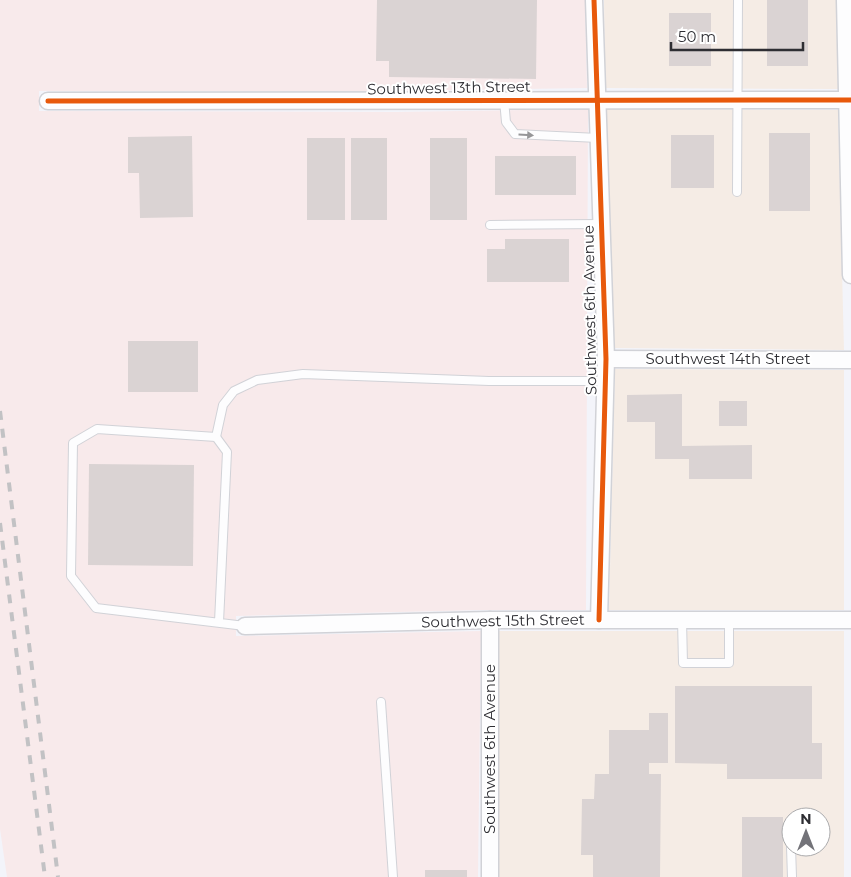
<svg xmlns="http://www.w3.org/2000/svg" width="851" height="877" viewBox="0 0 851 877" font-family="Montserrat,sans-serif">
	<style>
		.commercial { fill: #f5ece5; fill-rule: evenodd }
		.industrial { fill: #f8eaeb }
		.building { fill: #dad3d3 }
		.lines { fill: none; stroke-linecap: round; stroke-linejoin: round }
		.service-casing { stroke: #d1d2d7; stroke-width: 10 }
		.minor-casing { stroke: #d1d2d7; stroke-width: 19 }
		.service { stroke: #fdfdfe; stroke-width: 8 }
		.minor { stroke: #fdfdfe; stroke-width: 16 }
		.rail { stroke: #c2c2c4; stroke-width: 4; stroke-dasharray: 9 9; stroke-linecap: butt }
		.cycleway-casing { stroke: #fff; stroke-width: 8 }
		.cycleway { stroke: #e8590c; stroke-width: 5 }
		.oneway { fill: #969698 }
		.labels { text-anchor: middle; stroke-width: 4; stroke-linejoin: round; paint-order: stroke }
		.street-label { font-size: 15px; fill: #2e2e33; stroke: #fff }
	</style>
	<rect width="100%" height="100%" fill="#f3f4fa"/>
	<g class="commercial">
		<path d="M604,0H836L838,89L605,88Z"/>
		<path d="M606,109L838,110L844,350L614,348Z"/>
		<path d="M615,369L844,370V610H609Z"/>
		<path d="M499,631H844V877H499ZM791,817H821V847H791Z"/>
	</g>
	<path class="industrial" d="M0,0H585L587,88L396,91H39V111L396,112L588,109L586,610H481L236,616V636L481,631L478,877H7L0,829Z"/>
	<g class="building">
		<path d="M377,0H537L536,79L389,77V61H376Z"/>
		<rect x="767" y="0" width="41" height="66"/>
		<rect x="669" y="13" width="42" height="53"/>
		<rect x="769" y="133" width="41" height="78"/>
		<rect x="671" y="135" width="43" height="53"/>
		<path d="M192,136L193,217L140,218L139,173H128V137Z"/>
		<rect x="307" y="138" width="38" height="82"/>
		<rect x="351" y="138" width="36" height="82"/>
		<rect x="430" y="138" width="37" height="82"/>
		<rect x="495" y="156" width="81" height="39"/>
		<path d="M505,239H569V282H487V249H505Z"/>
		<rect x="128" y="341" width="70" height="51"/>
		<path d="M682,394V446L752,445V479H689V459H655V422H627V395Z"/>
		<rect x="719" y="401" width="28" height="25"/>
		<path d="M89,464L194,465L193,566L88,565Z"/>
		<path d="M675,686H812V743H822V779H727V764L675,763Z"/>
		<path d="M649,713H668V763H649V774H661L660,877H593V855H581L582,799H594L595,774H609V730H649Z"/>
		<rect x="742" y="817" width="41" height="60"/>
		<rect x="425" y="870" width="42" height="7"/>
	</g>
	<g class="lines">
		<defs>
			<g id="service">
				<path d="M504,100L506,122L515,134L598,138"/>
				<path d="M737,192L738,0"/>
				<path d="M490,225L601,224"/>
				<path d="M216,437L223,405L234,391L257,380L303,374L489,381H605"/>
				<path d="M682,620L683,663H729V620"/>
				<path d="M219,622L227,452L216,437L97,429L73,443L71,576L96,608L245,626"/>
				<path d="M381,702L393,877"/>
				<path d="M791,829V834"/>
				<path d="M791,847L792,877"/>
			</g>
			<g id="minor">
				<path d="M594,0L606,359L599,620"/>
				<path d="M845,0L851,275"/>
				<path d="M48,101L851,100"/>
				<path d="M606,359L851,360"/>
				<path d="M490,620V877"/>
				<path d="M245,626L490,620H851"/>
			</g>
		</defs>
		<use href="#service" class="service-casing"/>
		<use href="#minor" class="minor-casing"/>
		<use href="#service" class="service"/>
		<use href="#minor" class="minor"/>
		<g class="rail">
			<path d="M0,411L58,877"/>
			<path d="M0,523L45,877"/>
		</g>
		<defs>
			<g id="cycleway">
				<path d="M594,0L606,359L599,620"/>
				<path d="M48,101L851,100"/>
			</g>
		</defs>
		<use href="#cycleway" class="cycleway-casing"/>
		<use href="#cycleway" class="cycleway"/>
	</g>
	<defs><path id="oneway-solid" d="M-6-.8H1V-3.2L6.5 0L1 3.2V.8H-6Z" transform="scale(1.25)"/></defs>
	<use class="oneway" href="#oneway-solid" transform="translate(526 135) rotate(3)"/>
	<g class="labels">
		<g class="street-label">
			<text transform="translate(449 88) rotate(-1)" y="5">Southwest 13th Street</text>
			<text transform="translate(590 310) rotate(-91)" y="5">Southwest 6th Avenue</text>
			<text x="728" y="364">Southwest 14th Street</text>
			<text transform="translate(503 621) rotate(-1)" y="5">Southwest 15th Street</text>
			<text transform="translate(490 749) rotate(-90)" y="5">Southwest 6th Avenue</text>
		</g>
	</g>
	<g transform="translate(806 832)"><circle r="24" fill="#ffffff" stroke="#ababad"/>
	<path d="M0-4L9 19L0 12L-9 19Z" fill="#737379"/>
	<text y="-8" font-size="14" font-weight="bold" text-anchor="middle" fill="#2e2e33">N</text>
	</g>
	<path d="M671 42v8h132v-8" fill="none" stroke="#2e2e33" stroke-width="2.5"/>
	<text x="678" y="42" font-size="15" fill="#2e2e33" stroke="#ffffff" stroke-width="4" paint-order="stroke">50 m</text>
</svg>
